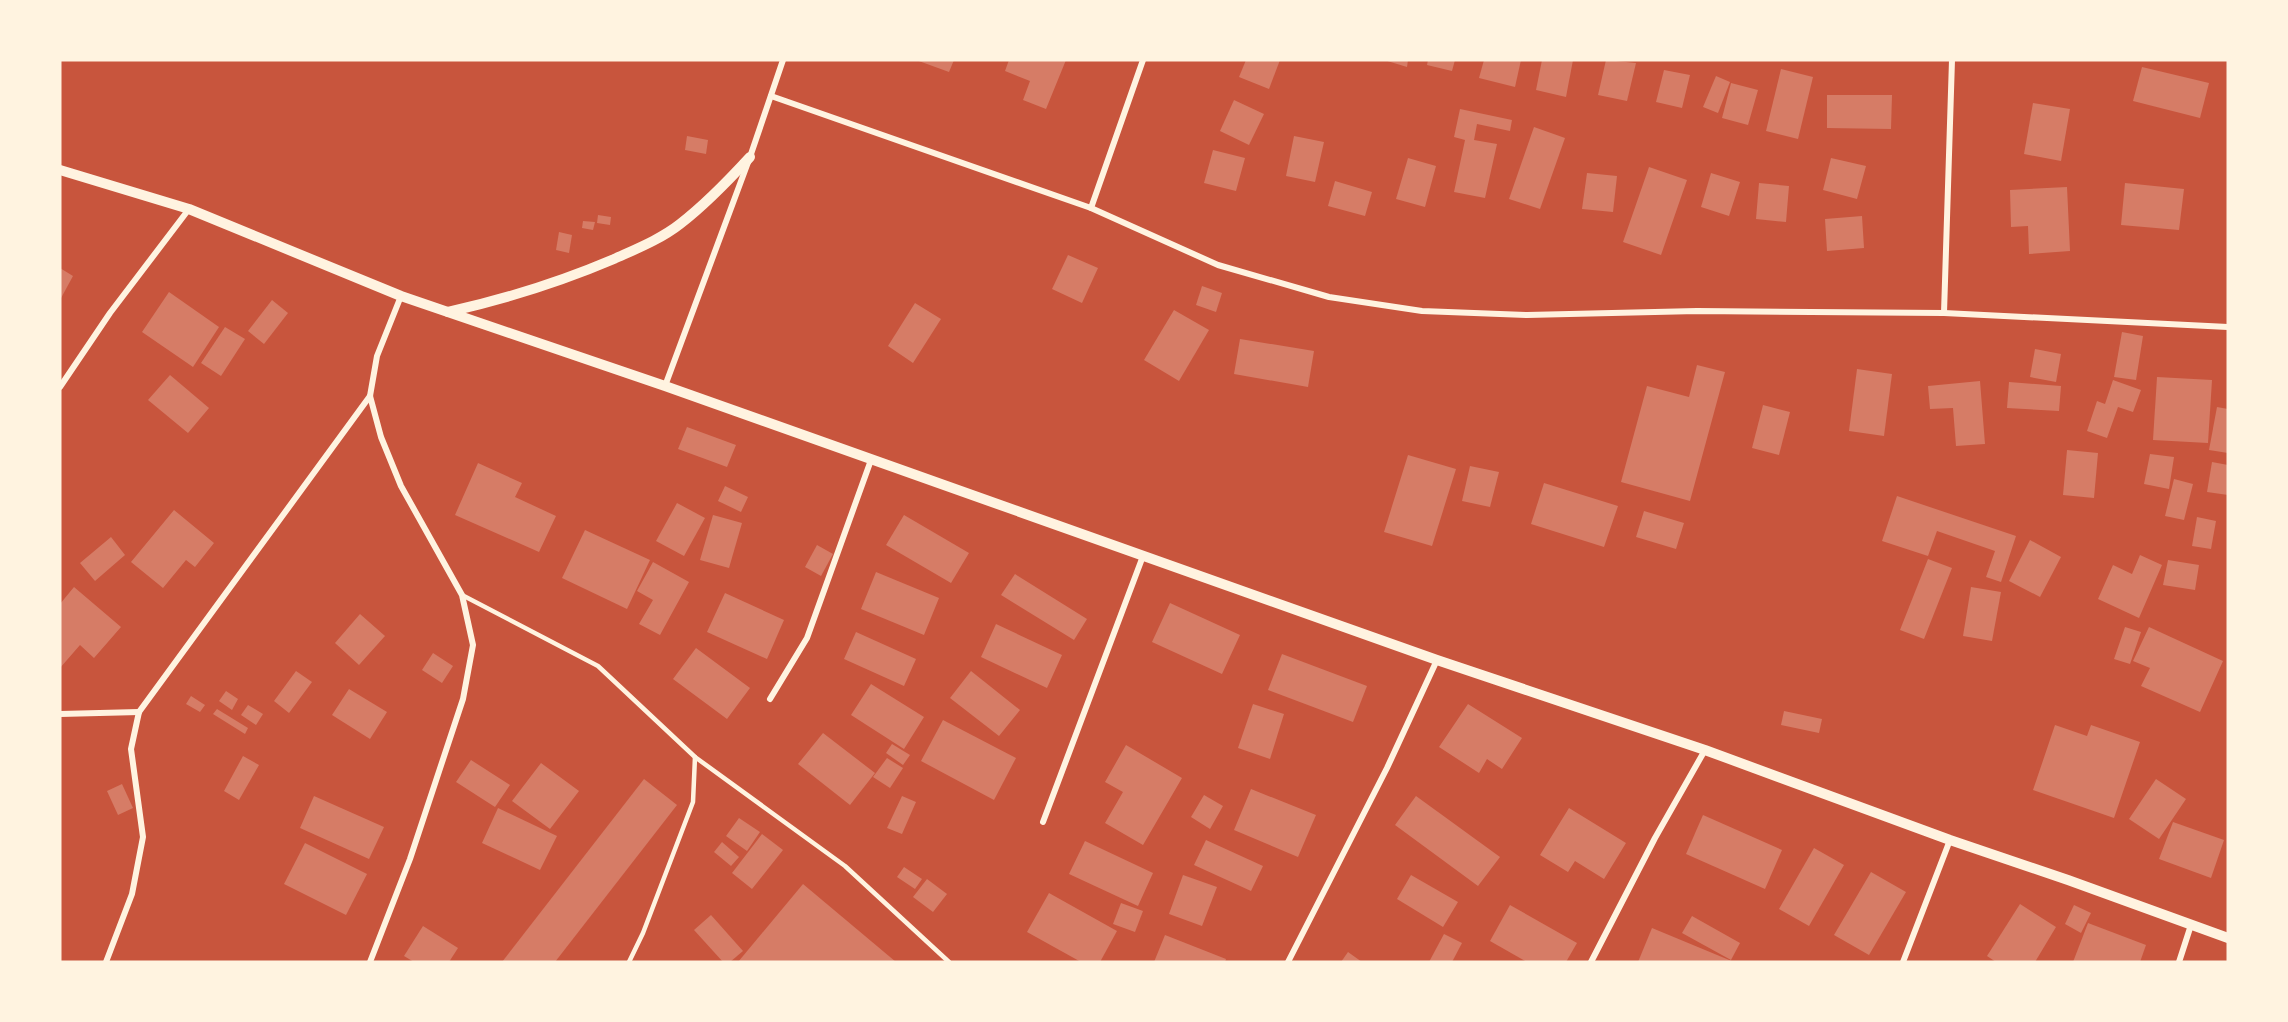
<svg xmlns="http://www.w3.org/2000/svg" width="2288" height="1022" viewBox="0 0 2288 1022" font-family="Raleway,sans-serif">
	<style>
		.building { fill: #d67c66 }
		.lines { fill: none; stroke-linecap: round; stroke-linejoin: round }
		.service { stroke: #fff3e0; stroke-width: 4.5 }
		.minor { stroke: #fff3e0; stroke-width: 6 }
		.tertiary { stroke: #fff3e0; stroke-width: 10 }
	</style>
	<rect width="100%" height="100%" fill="#c8553d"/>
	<g class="building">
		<path d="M916,60H954L949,72Z"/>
		<path d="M1009,60H1066L1046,109L1023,100L1030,81L1005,71Z"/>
		<path d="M1246,60H1280L1269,89L1239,77Z"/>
		<path d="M1384,60H1408L1407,67Z"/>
		<path d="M1428,60H1455L1452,71L1427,65Z"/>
		<path d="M1484,60H1521L1515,87L1479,78Z"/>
		<path d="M1542,60H1573L1566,97L1536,90Z"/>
		<path d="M1606,60L1636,63L1627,101L1598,95Z"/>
		<path d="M2142,67L2209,83L2200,118L2133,101Z"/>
		<path d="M1781,69L1813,77L1798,139L1766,131Z"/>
		<path d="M1664,70L1690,75L1682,108L1656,102Z"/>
		<path d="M1716,76L1730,82L1718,113L1703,107Z"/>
		<path d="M1731,83L1758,90L1748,125L1722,118Z"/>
		<path d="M1827,95H1892L1891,129L1827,128Z"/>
		<path d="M1234,100L1264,114L1249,145L1220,131Z"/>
		<path d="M2033,103L2070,109L2061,161L2024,154Z"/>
		<path d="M1460,109L1512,120L1510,131L1477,124L1474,140L1497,144L1485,198L1454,192L1465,140L1454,137Z"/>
		<path d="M1534,127L1565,138L1540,209L1509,199Z"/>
		<path d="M687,136L708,140L706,154L685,150Z"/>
		<path d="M1294,136L1324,142L1315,182L1286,176Z"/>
		<path d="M1213,150L1245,158L1236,191L1204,183Z"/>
		<path d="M1408,158L1436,166L1425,207L1396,199Z"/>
		<path d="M1831,158L1866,166L1857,199L1823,190Z"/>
		<path d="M1649,167L1687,180L1661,255L1623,242Z"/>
		<path d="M1587,173L1617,176L1613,212L1582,209Z"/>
		<path d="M1711,173L1740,182L1729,216L1701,207Z"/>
		<path d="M1335,181L1372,192L1365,216L1328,206Z"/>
		<path d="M1759,183L1789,186L1786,222L1756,219Z"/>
		<path d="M2125,183L2184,189L2179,230L2121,225Z"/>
		<path d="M2067,187L2070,251L2029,254L2028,226L2011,227L2010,190Z"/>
		<path d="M598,215L611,217L610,225L597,223Z"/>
		<path d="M1862,216L1864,248L1827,251L1825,219Z"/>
		<path d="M583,221L595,222L593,230L582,228Z"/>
		<path d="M559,232L572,235L569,253L556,250Z"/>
		<path d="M1068,255L1098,268L1082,303L1052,289Z"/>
		<path d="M60,268L73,276L60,300Z"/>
		<path d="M1202,286L1222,293L1216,312L1196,305Z"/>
		<path d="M169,292L219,327L193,367L142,332Z"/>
		<path d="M272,300L288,313L264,344L248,331Z"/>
		<path d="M915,303L941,319L913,363L888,346Z"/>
		<path d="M1174,310L1209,330L1179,381L1144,360Z"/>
		<path d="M225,327L245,339L221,376L201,363Z"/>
		<path d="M2122,332L2143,336L2136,380L2114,377Z"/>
		<path d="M1240,339L1314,351L1308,387L1234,374Z"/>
		<path d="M2035,349L2061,354L2056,382L2030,377Z"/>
		<path d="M1697,365L1725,372L1690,501L1621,482L1647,386L1689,397Z"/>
		<path d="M1857,369L1892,374L1884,436L1849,431Z"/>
		<path d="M170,375L209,408L188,433L148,400Z"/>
		<path d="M2157,377L2212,380L2208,443L2153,440Z"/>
		<path d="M2113,380L2141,390L2133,412L2118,407L2107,438L2087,431L2097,401L2105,404Z"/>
		<path d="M1980,381L1985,444L1956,446L1953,408L1930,409L1928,386Z"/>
		<path d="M2009,382L2061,386L2059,411L2007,408Z"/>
		<path d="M1763,405L1790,412L1779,455L1752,448Z"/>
		<path d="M2217,407L2228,409V453L2209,450Z"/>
		<path d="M687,427L736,445L727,467L678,449Z"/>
		<path d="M2067,450L2098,453L2094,498L2063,495Z"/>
		<path d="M2150,454L2174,457L2169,489L2144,484Z"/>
		<path d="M1408,455L1456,469L1432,546L1384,532Z"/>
		<path d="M2212,462L2228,465V495L2207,492Z"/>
		<path d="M478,463L522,483L515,497L556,516L539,552L455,515Z"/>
		<path d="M1470,466L1499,472L1490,507L1462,501Z"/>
		<path d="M2174,479L2193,484L2184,520L2165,516Z"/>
		<path d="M1544,483L1618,506L1604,547L1531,524Z"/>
		<path d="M725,486L748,497L741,512L718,501Z"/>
		<path d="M1897,496L2016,536L2001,582L1986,577L1995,551L1937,531L1928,556L1882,541Z"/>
		<path d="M677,503L705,518L684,556L656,541Z"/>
		<path d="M174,510L214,543L195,567L186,560L163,588L131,562Z"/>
		<path d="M1644,511L1684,523L1676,549L1636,537Z"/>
		<path d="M713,515L742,523L729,568L700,560Z"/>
		<path d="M904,515L969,553L951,583L886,545Z"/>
		<path d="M2197,517L2216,521L2211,549L2192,546Z"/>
		<path d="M585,530L650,560L627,609L562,578Z"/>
		<path d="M111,537L125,555L95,581L80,563Z"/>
		<path d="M2030,540L2061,557L2040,597L2009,581Z"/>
		<path d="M817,545L833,554L821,576L805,567Z"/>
		<path d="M2140,555L2162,565L2139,618L2098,599L2113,565L2132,574Z"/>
		<path d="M1928,559L1952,568L1924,639L1900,630Z"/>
		<path d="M2168,560L2199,565L2195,590L2163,585Z"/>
		<path d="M653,562L689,582L660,635L639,624L653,600L637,591Z"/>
		<path d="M876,572L939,598L924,635L861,609Z"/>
		<path d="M1015,574L1087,619L1074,640L1001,595Z"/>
		<path d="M74,587L121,627L94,658L80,645L60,668V604Z"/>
		<path d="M1971,587L2001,592L1992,641L1963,636Z"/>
		<path d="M725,593L784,620L767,659L707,632Z"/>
		<path d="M1170,603L1240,635L1222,674L1152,642Z"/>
		<path d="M360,614L385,636L359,665L335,643Z"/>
		<path d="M996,624L1062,655L1047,688L981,657Z"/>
		<path d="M2125,627L2141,632L2130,664L2114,659Z"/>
		<path d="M2149,627L2223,661L2200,712L2141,686L2150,668L2133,661Z"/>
		<path d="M856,632L916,659L904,686L844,659Z"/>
		<path d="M696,648L750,688L727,719L673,679Z"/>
		<path d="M433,653L453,666L442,683L422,670Z"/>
		<path d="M1282,654L1367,686L1353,722L1268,690Z"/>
		<path d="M296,671L312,682L289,713L274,701Z"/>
		<path d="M971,671L1020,710L999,736L950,698Z"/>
		<path d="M871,684L924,717L904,749L851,715Z"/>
		<path d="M349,689L387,712L370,739L332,715Z"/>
		<path d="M226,691L238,699L232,710L219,701Z"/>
		<path d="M191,696L205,705L200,712L186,704Z"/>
		<path d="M1253,704L1284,714L1270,759L1238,748Z"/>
		<path d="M1468,704L1522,738L1502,769L1487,759L1479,773L1439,747Z"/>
		<path d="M248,705L263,714L256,725L241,715Z"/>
		<path d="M217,709L248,728L245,734L213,714Z"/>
		<path d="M1784,711L1822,719L1819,733L1781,725Z"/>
		<path d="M943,720L1016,758L994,800L921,761Z"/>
		<path d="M2055,725L2087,736L2091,725L2140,742L2114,818L2033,790Z"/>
		<path d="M823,733L875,773L850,805L798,764Z"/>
		<path d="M892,744L910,755L903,765L886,753Z"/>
		<path d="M1126,745L1182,778L1143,845L1105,823L1123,792L1105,782Z"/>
		<path d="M243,756L259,765L239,800L224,791Z"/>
		<path d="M887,758L903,768L890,788L873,777Z"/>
		<path d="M471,760L510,785L495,807L456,782Z"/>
		<path d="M541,763L579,791L550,829L512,801Z"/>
		<path d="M644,779L677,805L555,962H502Z"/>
		<path d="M2156,779L2186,799L2159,839L2129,819Z"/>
		<path d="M122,784L133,808L118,815L107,791Z"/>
		<path d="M1251,789L1316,815L1298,857L1234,830Z"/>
		<path d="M1204,795L1223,806L1210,829L1191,817Z"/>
		<path d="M314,796L384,827L369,859L300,828Z"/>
		<path d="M902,796L916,802L902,834L887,828Z"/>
		<path d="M1416,796L1500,857L1478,886L1395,825Z"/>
		<path d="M498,808L557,836L540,870L482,843Z"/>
		<path d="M1569,808L1626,843L1604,879L1575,861L1568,872L1540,855Z"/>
		<path d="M1703,815L1782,850L1765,889L1686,854Z"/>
		<path d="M739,818L760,832L747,851L726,836Z"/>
		<path d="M2173,822L2224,840L2211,878L2159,859Z"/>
		<path d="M762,834L783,850L752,889L732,873Z"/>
		<path d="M1206,840L1263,866L1251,891L1194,865Z"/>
		<path d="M1085,841L1153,873L1138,906L1069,874Z"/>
		<path d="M722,842L739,857L731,866L714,852Z"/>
		<path d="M305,843L367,874L346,915L284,884Z"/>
		<path d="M1814,848L1844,865L1809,926L1779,909Z"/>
		<path d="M904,867L922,879L915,889L897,877Z"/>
		<path d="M1871,872L1906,892L1869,955L1834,935Z"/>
		<path d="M1183,875L1217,887L1202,926L1169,914Z"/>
		<path d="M1411,875L1458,902L1443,927L1397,899Z"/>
		<path d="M927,879L947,894L933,912L913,897Z"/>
		<path d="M803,884L896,962H738Z"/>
		<path d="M1049,893L1117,931L1100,962H1081L1027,932Z"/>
		<path d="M1121,903L1143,911L1135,932L1113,924Z"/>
		<path d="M2020,904L2056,927L2035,962H1996L1987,956Z"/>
		<path d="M1510,905L1577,943L1566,962H1527L1490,941Z"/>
		<path d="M2074,905L2091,913L2081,933L2065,924Z"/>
		<path d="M711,915L743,951L730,962H723L694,930Z"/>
		<path d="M1692,916L1740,943L1731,960L1682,933Z"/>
		<path d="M2088,923L2146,945L2140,962H2073Z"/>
		<path d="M423,926L458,948L449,962H414L404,956Z"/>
		<path d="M1652,928L1734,962H1638Z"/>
		<path d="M1444,934L1462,943L1452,962H1429Z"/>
		<path d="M1165,935L1226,959L1225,962H1154Z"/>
		<path d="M1348,952L1362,962H1341Z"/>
	</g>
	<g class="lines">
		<g class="service">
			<path d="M462,595L598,666L695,757L845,866L949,962"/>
			<path d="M629,962L643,933L693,802L695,757"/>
		</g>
		<g class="minor">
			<path d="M771,96L1091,208L1218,265L1329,297L1422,311L1527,315L1697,311L1944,313L2228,327"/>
			<path d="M1091,208L1143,60"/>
			<path d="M1944,313L1952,60"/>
			<path d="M665,386L750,157L783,60"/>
			<path d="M60,387L110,313L189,209"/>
			<path d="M770,699L807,638L871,460"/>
			<path d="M60,714L139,712"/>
			<path d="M1043,822L1143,556"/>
			<path d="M106,962L132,894L143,837L131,749L139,712L370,396"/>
			<path d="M370,962L410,859L463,699L473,645L462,595L401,486L381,437L370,396L377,356L401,296"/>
			<path d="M1288,962L1387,768L1437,660"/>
			<path d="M1591,962L1655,838L1705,750"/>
			<path d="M1903,962L1950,840"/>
			<path d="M2179,962L2191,925"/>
		</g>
		<g class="tertiary">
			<path d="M60,170L189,209L401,296L665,386L1437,660L1705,750L1950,840L2068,880L2228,938"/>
			<path d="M448,312C506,299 560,282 614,259C636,249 661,239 680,224C706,204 728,181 750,157"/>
		</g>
	</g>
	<rect width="2288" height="1022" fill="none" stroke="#fff3e0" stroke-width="123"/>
</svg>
